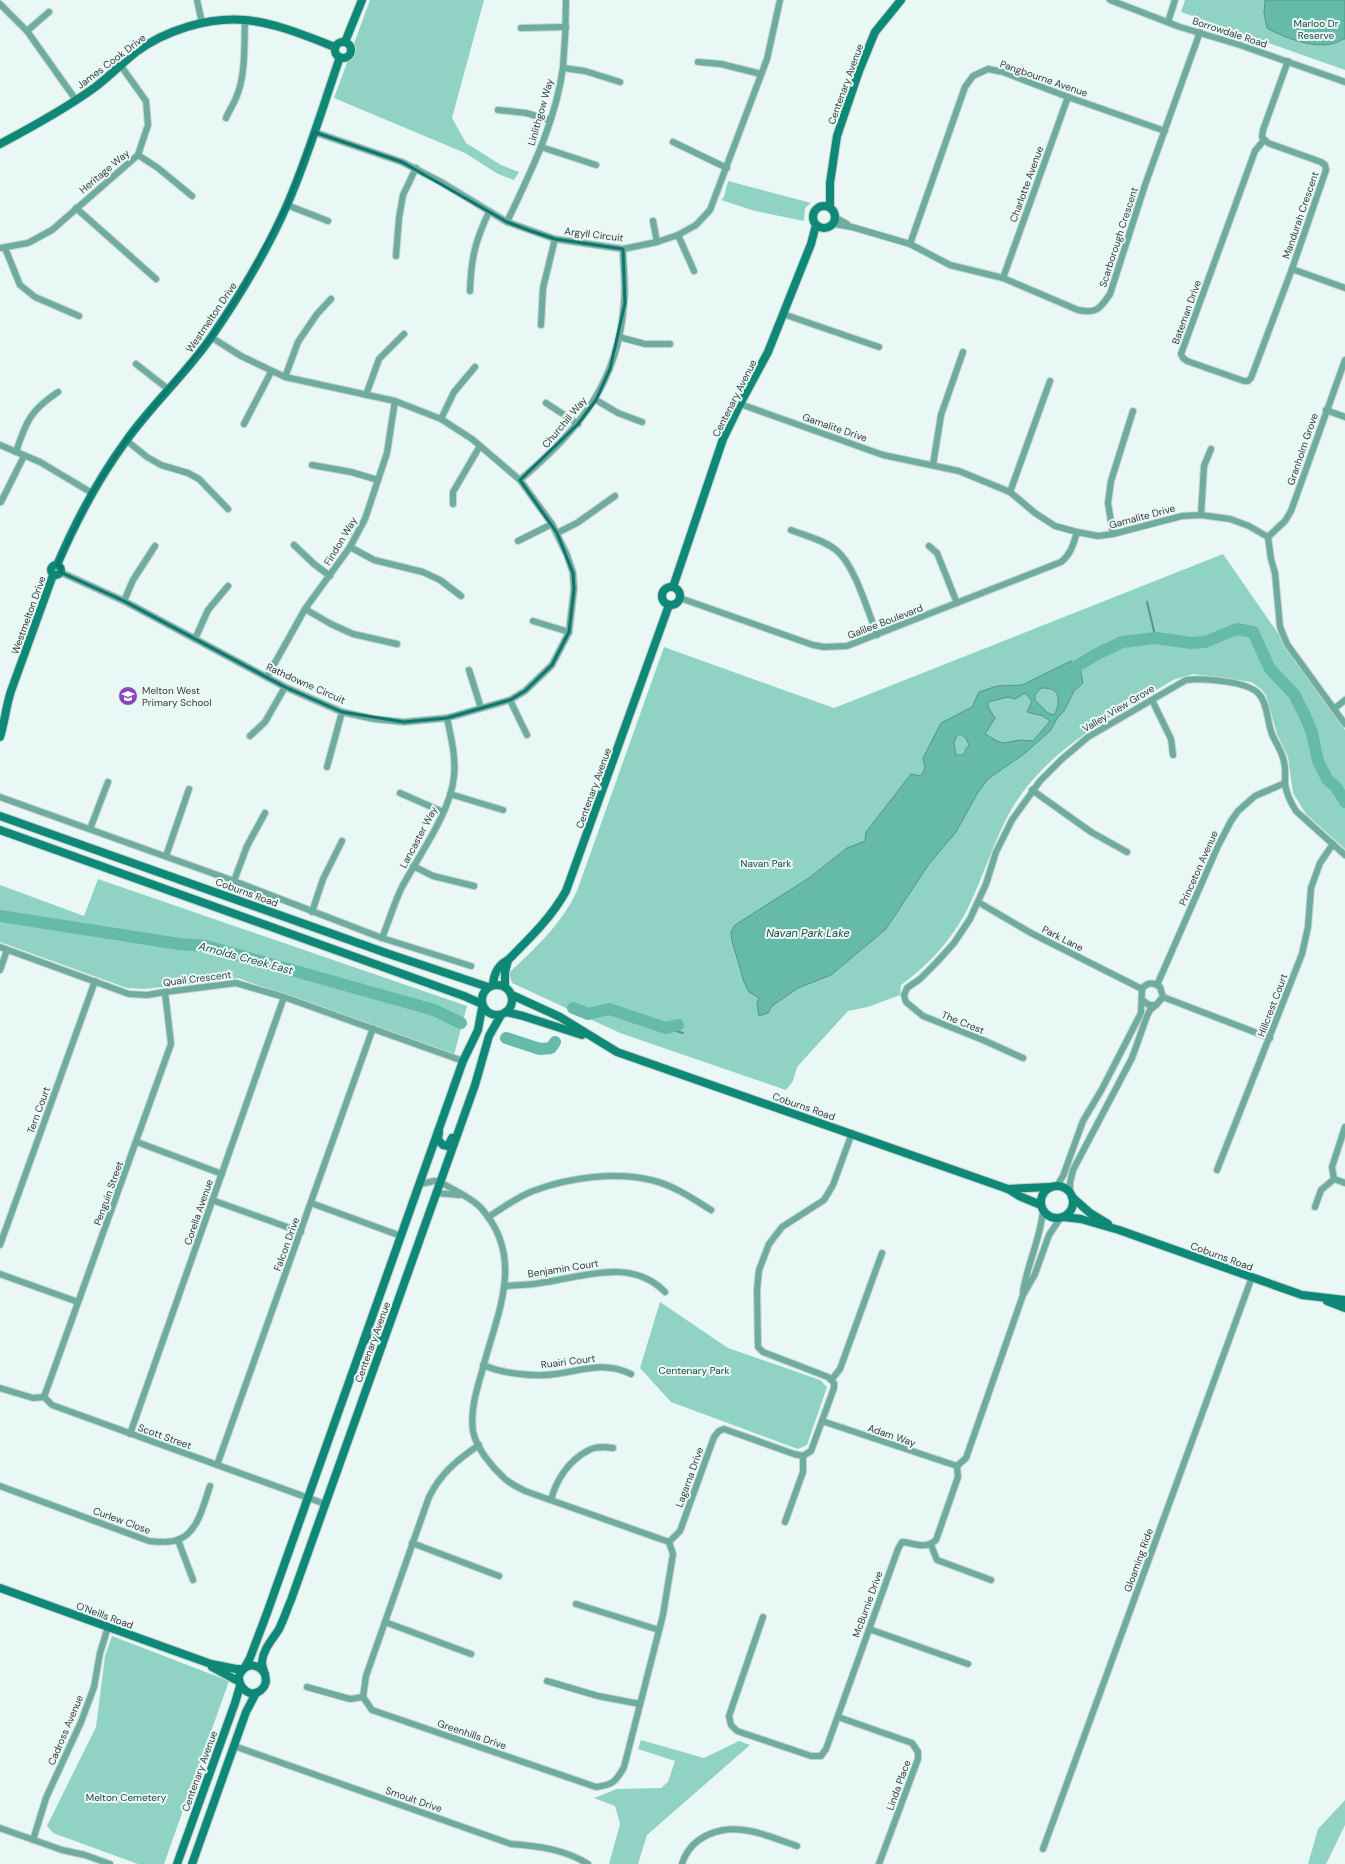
<svg xmlns="http://www.w3.org/2000/svg" width="1345" height="1864" viewBox="0 0 1345 1864" font-family="'DM Sans',sans-serif">
	<style>
		.green { fill: #90d3c5 }
		.water { fill: #65baa9; stroke: #579488; fill-rule: evenodd }
		.lines { fill: none; stroke-linecap: round; stroke-linejoin: round }
		.stream { stroke: #579488; stroke-width: 2 }
		.river { stroke: #65baa9; stroke-width: 12 }
		.street-casing { stroke: #c5d2cf; stroke-width: 8 }
		.secondary-casing { stroke: #c5d2cf; stroke-width: 10 }
		.street { stroke: #6faca0; stroke-width: 6 }
		.secondary { stroke: #0e8877; stroke-width: 8 }
		.marked { fill: none; stroke: #0f766e; stroke-width: 3; stroke-linejoin: round }
		.labels { text-anchor: middle; stroke-width: 4; stroke-linejoin: round; paint-order: stroke }
		.park-label { font-size: 10px; fill: #163e37; stroke: #e9f8f4 }
		.street-label { font-size: 10px; fill: #353b3a; stroke: #e9f8f4 }
		.poi-label { font-size: 10px; fill: #353b3a; stroke: #e9f8f4; text-anchor: start }
		.water-label { font-size: 11px; font-style: italic; fill: #224a42; stroke: #e9f8f4 }
	</style>
	<rect width="100%" height="100%" fill="#e9f8f4"/>
	<g class="green">
		<path d="M370,0H484L452,118L466,143L501,165L519,172L514,180L498,174L465,153L334,98Z"/>
		<path d="M1185,0H1345V70L1181,12Z"/>
		<path d="M728,181L811,203L805,208L804,221L755,211L721,200L724,197Z"/>
		<path d="M1223,554L1345,730V849L1306,814L1293,793L1288,757L1277,734L1266,695L1260,688L1251,682L1194,674L1175,679C1116,714 1051,746 1014,805C994,838 984,876 967,910C952,939 928,966 901,985L900,995L868,1007L848,1011L797,1067L793,1081L786,1090L620,1033L512,983L509,973C535,948 561,925 577,891L664,647L834,708Z"/>
		<path d="M98,879L467,1006L454,1055L238,978L145,989L127,988L0,942V885L84,916Z"/>
		<path d="M660,1302L728,1348L820,1380L827,1387L807,1445L798,1449L671,1402L640,1368Z"/>
		<path d="M112,1636L229,1681L164,1864H138L53,1833L47,1826L96,1727L105,1656Z"/>
		<path d="M641,1740L704,1758L739,1741L750,1745L647,1835L638,1864H609L620,1824L615,1806L594,1798L617,1789L661,1788L668,1782L675,1761L638,1749Z"/>
		<path d="M1345,1800V1825L1326,1864H1308L1318,1829Z"/>
	</g>
	<g class="water">
		<path d="M1265,0H1345V39H1343C1324,53 1286,39 1267,28L1264,13Z"/>
		<path d="M1071,661L1080,668L1083,683L1074,691L1064,711L1058,717L1050,731L1024,754L988,779L977,794L956,832L929,864L886,929L831,975L798,988L772,1006L768,1013L759,1016L757,1004L759,998L749,992L744,982L732,941L731,932L735,925L809,878L847,848L865,841L866,832L911,774L921,776L925,768L923,758L941,723L972,707L979,692L997,686L1022,685ZM1041,688C1044,688 1048,688 1051,689C1061,692 1059,708 1054,715L1048,713L1035,700V695ZM1025,693L1032,701L1027,712L1043,716L1050,721L1033,741L1020,740L1004,743L997,741L985,734L995,718L988,707V702L1008,697L1015,699ZM960,734L966,738L969,745L965,750V753L962,755H956L954,743L956,737Z"/>
	</g>
	<g class="lines">
		<g class="stream">
			<path d="M1147,602L1154,631L1153,638"/>
			<path d="M666,1028L683,1033"/>
		</g>
		<g class="river">
			<path d="M1077,666L1097,654L1122,642L1156,638L1191,643L1205,642L1237,629L1253,632L1270,669L1294,694L1306,718L1312,733L1318,761L1327,779L1336,787L1345,802"/>
			<path d="M0,916L179,944L206,946L434,1010L461,1023"/>
			<path d="M573,1008L588,1014L609,1009L666,1028L678,1025"/>
			<path d="M506,1038L540,1049L551,1048L555,1042"/>
		</g>
		<defs>
			<g id="street">
				<path d="M197,0L202,23"/>
				<path d="M1110,0L1180,27L1240,45L1345,82"/>
				<path d="M0,4L27,31L76,100"/>
				<path d="M1168,22L1175,0"/>
				<path d="M521,28L566,27"/>
				<path d="M27,31L49,12"/>
				<path d="M1288,61L1263,130L1262,137L1268,143L1321,162L1325,165L1326,170L1292,269L1345,288"/>
				<path d="M698,62L721,64L761,74"/>
				<path d="M563,68L585,71L620,82"/>
				<path d="M498,110L526,113L550,120"/>
				<path d="M226,118C229,111 233,105 236,98C246,75 244,45 245,20"/>
				<path d="M314,132L402,162L441,182L507,222L555,239L623,249L657,242L678,235L696,225L710,210L767,59L780,0"/>
				<path d="M1264,140L1255,151L1181,354L1183,358L1187,361L1244,381H1248L1251,378L1292,269"/>
				<path d="M673,142L727,168"/>
				<path d="M541,147L596,165"/>
				<path d="M138,155L158,168L192,196"/>
				<path d="M287,205L328,221"/>
				<path d="M76,208L156,279"/>
				<path d="M836,218L847,224"/>
				<path d="M653,221L657,242"/>
				<path d="M507,222C530,173 556,122 563,67C565,45 566,22 566,0"/>
				<path d="M834,224L852,227L910,244L950,265L1003,278L1078,310C1096,314 1100,309 1110,294L1145,185L1200,32"/>
				<path d="M678,235L694,271"/>
				<path d="M910,244L965,87L973,76L988,69L1003,72L1068,97L1165,131"/>
				<path d="M0,248L28,243L52,230L138,155L148,125L146,101L121,66"/>
				<path d="M5,248L20,285L35,297L79,316"/>
				<path d="M396,256L399,218L403,195L416,168"/>
				<path d="M1003,278L1068,97"/>
				<path d="M470,291C471,259 475,241 489,212"/>
				<path d="M783,314L879,347"/>
				<path d="M541,325L543,288L555,239"/>
				<path d="M619,337L645,344H670"/>
				<path d="M136,364L168,389"/>
				<path d="M285,377L298,342L317,314L331,299"/>
				<path d="M366,395L379,359L404,334"/>
				<path d="M596,400L618,413L642,422"/>
				<path d="M546,403L578,424"/>
				<path d="M740,404L883,455L959,471L1010,492L1035,513L1055,526L1077,532L1098,536L1113,534L1182,516L1201,515L1230,519L1249,526L1268,537L1271,559L1275,573L1280,627L1287,644L1345,724"/>
				<path d="M1326,410L1345,417"/>
				<path d="M441,419L454,392L475,367"/>
				<path d="M244,424L271,372"/>
				<path d="M126,440L147,457L161,465L188,473L199,479L228,509"/>
				<path d="M0,445L40,462L92,493"/>
				<path d="M16,452C26,421 31,410 58,392"/>
				<path d="M312,465L351,472L378,480"/>
				<path d="M933,465L941,415L963,352"/>
				<path d="M520,480C579,429 618,385 624,303C626,285 623,266 623,249"/>
				<path d="M1010,492L1050,381"/>
				<path d="M1,502L24,456"/>
				<path d="M453,504V492L480,446"/>
				<path d="M1201,515L1204,466L1211,449"/>
				<path d="M791,530C806,536 824,540 836,550C855,565 868,612 877,635"/>
				<path d="M557,533L577,523L615,496"/>
				<path d="M1113,534L1108,503L1111,481L1133,411"/>
				<path d="M1268,537L1285,521L1291,511L1345,360"/>
				<path d="M518,541L552,524"/>
				<path d="M294,545L314,564L330,576"/>
				<path d="M929,546L937,553L957,603"/>
				<path d="M350,547L374,560L423,572L440,580L461,596"/>
				<path d="M60,572L124,601L285,687L342,712L374,719L404,722L447,718L510,700L525,691L552,665L569,632L574,589L573,573L567,555L552,524L520,480L472,439L441,419L395,401L285,377L241,356L211,337"/>
				<path d="M680,598L813,645L824,647L847,646L1061,562C1071,554 1073,545 1077,532"/>
				<path d="M124,601L133,580L155,546"/>
				<path d="M305,609L331,624L353,634L397,644"/>
				<path d="M533,621L569,632"/>
				<path d="M195,639L208,610L228,586"/>
				<path d="M469,670L481,708"/>
				<path d="M267,677L305,609L350,547L365,519L387,453L395,401"/>
				<path d="M510,700L527,735"/>
				<path d="M1152,700L1171,739L1173,755"/>
				<path d="M1334,709L1345,700"/>
				<path d="M250,736L265,722L285,687"/>
				<path d="M327,767L342,712"/>
				<path d="M1032,790L1091,832L1127,852"/>
				<path d="M400,793L443,812"/>
				<path d="M450,794L503,810"/>
				<path d="M0,797L234,881L382,938L471,966"/>
				<path d="M90,829L108,782"/>
				<path d="M166,856L189,789"/>
				<path d="M413,866L433,876L474,886"/>
				<path d="M234,881L247,846L265,813"/>
				<path d="M978,902L1031,933L1142,989"/>
				<path d="M312,912L323,879L342,841"/>
				<path d="M382,938C389,921 394,903 402,887C419,855 451,812 454,776C456,757 451,737 447,718"/>
				<path d="M0,947L129,994L147,995L165,992L236,983L284,997L463,1061"/>
				<path d="M0,970L7,950"/>
				<path d="M1157,985L1218,846L1231,821L1238,811L1255,796L1285,783"/>
				<path d="M1163,997L1270,1038"/>
				<path d="M1023,1058L983,1040L923,1016L906,1002L904,995L907,988L920,979L936,963L954,943L970,919L986,884L996,852L1012,820L1040,781L1062,759L1088,737L1186,680C1202,678 1248,681 1259,694C1268,704 1267,722 1272,734C1276,744 1282,751 1284,762C1286,769 1285,776 1285,783C1286,793 1291,803 1296,811L1345,855"/>
				<path d="M1345,1127L1332,1167L1334,1179L1345,1183"/>
				<path d="M137,1142L222,1174"/>
				<path d="M1217,1170L1302,954L1308,927L1311,888L1320,863L1333,844"/>
				<path d="M420,1184L434,1181L440,1182C452,1189 472,1198 481,1208C526,1258 497,1313 483,1368C477,1389 470,1409 473,1431C476,1448 492,1467 504,1478C510,1484 518,1487 525,1491L669,1542L680,1531L714,1437L719,1431L724,1429L794,1454L803,1456L811,1451L834,1388V1383L828,1377L763,1352L758,1347L757,1290L759,1270L769,1244L782,1227L824,1200L833,1185L852,1133"/>
				<path d="M1057,1186L1063,1176L1083,1121L1102,1089L1141,1013L1142,989C1147,982 1154,982 1160,987L1163,997L1156,1005H1149L1142,1000"/>
				<path d="M436,1193L460,1195"/>
				<path d="M1070,1193V1183L1073,1170L1132,1058L1147,1016L1150,1010L1155,1006"/>
				<path d="M212,1200L301,1232"/>
				<path d="M311,1203L401,1236"/>
				<path d="M1315,1207L1321,1190L1334,1179"/>
				<path d="M488,1217C503,1208 517,1197 533,1191C566,1178 616,1171 651,1180C673,1185 692,1198 711,1210"/>
				<path d="M0,1245L95,981"/>
				<path d="M0,1274L78,1302"/>
				<path d="M506,1286C519,1285 533,1285 546,1282C586,1276 632,1258 665,1292"/>
				<path d="M1023,1292C1027,1264 1041,1238 1043,1210"/>
				<path d="M483,1365C503,1374 536,1377 556,1374C584,1370 604,1361 631,1374"/>
				<path d="M832,1379L840,1369L882,1253"/>
				<path d="M0,1388L33,1398L44,1397L52,1405L325,1504"/>
				<path d="M44,1397L171,1044L165,992"/>
				<path d="M822,1421L957,1466"/>
				<path d="M130,1434L284,997"/>
				<path d="M479,1445C457,1460 441,1473 429,1497L366,1676L363,1697L372,1710L596,1787C612,1785 616,1782 624,1767L663,1615L673,1554L669,1542"/>
				<path d="M217,1465L373,1028"/>
				<path d="M957,1466L966,1458L1023,1295L1035,1274L1049,1235L1061,1217"/>
				<path d="M0,1486L149,1541C158,1542 169,1543 177,1540C198,1534 204,1503 210,1486"/>
				<path d="M551,1500C556,1480 569,1460 589,1450C596,1446 605,1447 613,1448"/>
				<path d="M785,1522L803,1472V1456"/>
				<path d="M178,1540L193,1580"/>
				<path d="M412,1543L499,1576"/>
				<path d="M931,1545L937,1560L991,1580"/>
				<path d="M576,1604L659,1630"/>
				<path d="M763,1617L729,1716L731,1725L737,1731L811,1756H821L826,1749L898,1549L902,1542C915,1543 925,1550 936,1540L958,1477L957,1466"/>
				<path d="M385,1622L471,1654"/>
				<path d="M869,1629L968,1664"/>
				<path d="M547,1681L598,1696L640,1704"/>
				<path d="M307,1687L350,1699L363,1697"/>
				<path d="M838,1717L912,1743L918,1752V1759L879,1864"/>
				<path d="M234,1746L511,1844C538,1846 564,1849 588,1864"/>
				<path d="M0,1828L62,1850L85,1855L110,1864"/>
				<path d="M33,1840L46,1798L81,1722L94,1687L100,1653L108,1627"/>
				<path d="M1043,1849L1252,1277"/>
				<path d="M682,1864C691,1835 722,1825 750,1831C766,1834 782,1841 797,1846"/>
			</g>
			<g id="secondary">
				<path d="M345,42L362,0"/>
				<circle cx="343" cy="50" r="8"/>
				<path d="M0,144C32,127 65,109 94,88C109,77 122,63 136,52C166,30 208,17 245,20C276,23 306,36 335,47"/>
				<circle cx="824" cy="217" r="11"/>
				<path d="M830,207V183L837,136L859,71L875,32L901,0"/>
				<circle cx="56" cy="570" r="5"/>
				<path d="M57,565C76,521 98,479 126,441C152,404 187,373 212,336C240,295 267,251 287,205C308,157 323,106 340,57"/>
				<circle cx="671" cy="596" r="9"/>
				<path d="M673,587L723,439L740,404L768,352L811,244L816,225"/>
				<path d="M0,737C5,721 6,706 11,691L53,575"/>
				<path d="M0,816L389,954L488,987"/>
				<path d="M0,830L464,996L482,1004"/>
				<path d="M493,984C494,973 498,965 508,960C530,938 551,918 566,891L669,605"/>
				<circle cx="497" cy="1000" r="15"/>
				<path d="M505,987V972L508,960"/>
				<path d="M512,995L560,1017L617,1052L1008,1189L1019,1196L1041,1205"/>
				<path d="M506,1012L523,1016L582,1035"/>
				<path d="M439,1132L438,1140L443,1145L448,1146L452,1138"/>
				<circle cx="1057" cy="1202" r="16"/>
				<path d="M1008,1189L1049,1187"/>
				<path d="M1072,1197L1090,1213L1108,1224"/>
				<path d="M1063,1217L1081,1219L1119,1230L1302,1295L1345,1300"/>
				<path d="M1327,1301L1345,1308"/>
				<path d="M364,1340C371,1338 375,1337 381,1341L382,1345"/>
				<path d="M0,1588L211,1664L236,1669H243"/>
				<path d="M212,1667L238,1681"/>
				<path d="M245,1667L250,1658L267,1613L463,1061L478,1030L482,1008"/>
				<path d="M265,1674C258,1663 245,1662 239,1676C238,1688 252,1701 263,1688C270,1679 262,1671 262,1662C263,1649 273,1639 279,1629C284,1619 287,1609 291,1600L475,1085L489,1036L501,1015"/>
				<path d="M177,1864L235,1703L240,1686"/>
				<path d="M192,1864L246,1712L256,1693"/>
			</g>
		</defs>
		<use href="#street" class="street-casing"/>
		<use href="#secondary" class="secondary-casing"/>
		<use href="#street" class="street"/>
		<use href="#secondary" class="secondary"/>
	</g>
	<path class="marked" d="M314,132L402,162L507,222L531,231L555,239L623,249L625,303L610,369L596,400L578,424L520,480L557,533L573,573L574,589L569,632L552,665L525,691L510,700L447,718L404,722L342,712L285,687L124,601L60,572L62,567L57,565L92,493L126,440L211,337L243,288L287,205Z"/>
	<defs>
		<symbol id="school-disc" viewBox="-11 -11 22 22"><circle r="9.5" fill="#8a49be" stroke="#e9f8f4"/><path d="M0-5L7-2L0 1L-7-2ZM-4 1L0 2.5L4 1V4Q0 6-4 4Z" fill="#fff"/></symbol>
	</defs>
	<g fill-rule="evenodd">
		<use href="#school-disc" x="117" y="685" width="22" height="22"/>
	</g>
	<g class="labels">
		<g class="park-label">
			<text x="1316" y="27">Marloo Dr<tspan x="1316" dy="12">Reserve</tspan></text>
			<text x="766" y="867">Navan Park</text>
			<text x="694" y="1374">Centenary Park</text>
			<text x="126" y="1801">Melton Cemetery</text>
		</g>
		<g class="street-label">
			<text transform="translate(1230 32) rotate(18)" y="4">Borrowdale Road</text>
			<text transform="translate(111 61) rotate(-37)" y="4">James Cook Drive</text>
			<text transform="translate(1044 78) rotate(19)" y="4">Pangbourne Avenue</text>
			<text transform="translate(845 84) rotate(-70)" y="4">Centenary Avenue</text>
			<text transform="translate(540 112) rotate(-74)" y="4">Linlithgow Way</text>
			<text transform="translate(104 171) rotate(-40)" y="4">Heritage Way</text>
			<text transform="translate(1026 184) rotate(-70)" y="4">Charlotte Avenue</text>
			<text transform="translate(1300 215) rotate(-71)" y="4">Mandurah Crescent</text>
			<text transform="translate(594 234) rotate(7)" y="4">Argyll Circuit</text>
			<text transform="translate(1118 237) rotate(-72)" y="4">Scarborough Crescent</text>
			<text transform="translate(1186 312) rotate(-70)" y="4">Bateman Drive</text>
			<text transform="translate(211 317) rotate(-56)" y="4">Westmelton Drive</text>
			<text transform="translate(734 398) rotate(-63)" y="4">Centenary Avenue</text>
			<text transform="translate(564 422) rotate(-50)" y="4">Churchill Way</text>
			<text transform="translate(835 427) rotate(19)" y="4">Gamalite Drive</text>
			<text transform="translate(1302 449) rotate(-71)" y="4">Granholm Grove</text>
			<text transform="translate(1142 516) rotate(-15)" y="4">Gamalite Drive</text>
			<text transform="translate(340 541) rotate(-59)" y="4">Findon Way</text>
			<text transform="translate(28 615) rotate(-70)" y="4">Westmelton Drive</text>
			<text transform="translate(885 621) rotate(-21)" y="4">Galilee Boulevard</text>
			<text transform="translate(306 683) rotate(24)" y="4">Rathdowne Circuit</text>
			<text transform="translate(1118 708) rotate(-31)" y="4">Valley View Grove</text>
			<text transform="translate(593 788) rotate(-70)" y="4">Centenary Avenue</text>
			<text transform="translate(418 837) rotate(-62)" y="4">Lancaster Way</text>
			<text transform="translate(1198 868) rotate(-66)" y="4">Princeton Avenue</text>
			<text transform="translate(247 892) rotate(20)" y="4">Coburns Road</text>
			<text transform="translate(1063 938) rotate(27)" y="4">Park Lane</text>
			<text transform="translate(197 978) rotate(-7)" y="4">Quail Crescent</text>
			<text transform="translate(1272 1005) rotate(-69)" y="4">Hillcrest Court</text>
			<text transform="translate(963 1022) rotate(22)" y="4">The Crest</text>
			<text transform="translate(804 1106) rotate(19)" y="4">Coburns Road</text>
			<text transform="translate(38 1110) rotate(-70)" y="4">Tern Court</text>
			<text transform="translate(108 1193) rotate(-70)" y="4">Penguin Street</text>
			<text transform="translate(198 1212) rotate(-71)" y="4">Corella Avenue</text>
			<text transform="translate(286 1244) rotate(-70)" y="4">Falcon Drive</text>
			<text transform="translate(1222 1256) rotate(20)" y="4">Coburns Road</text>
			<text transform="translate(563 1268) rotate(-9)" y="4">Benjamin Court</text>
			<text transform="translate(372 1342) rotate(-70)" y="4">Centenary Avenue</text>
			<text transform="translate(568 1361) rotate(-7)" y="4">Ruairi Court</text>
			<text transform="translate(892 1435) rotate(19)" y="4">Adam Way</text>
			<text transform="translate(165 1436) rotate(20)" y="4">Scott Street</text>
			<text transform="translate(689 1477) rotate(-70)" y="4">Lagarna Drive</text>
			<text transform="translate(122 1520) rotate(20)" y="4">Curlew Close</text>
			<text transform="translate(1138 1560) rotate(-70)" y="4">Gloaming Ride</text>
			<text transform="translate(867 1604) rotate(-70)" y="4">McBurnie Drive</text>
			<text transform="translate(105 1615) rotate(20)" y="4">O'Neills Road</text>
			<text transform="translate(65 1730) rotate(-67)" y="4">Cadross Avenue</text>
			<text transform="translate(472 1734) rotate(19)" y="4">Greenhills Drive</text>
			<text transform="translate(199 1771) rotate(-70)" y="4">Centenary Avenue</text>
			<text transform="translate(898 1785) rotate(-70)" y="4">Linda Place</text>
			<text transform="translate(414 1799) rotate(19)" y="4">Smoult Drive</text>
		</g>
		<g class="poi-label">
			<text x="142" y="694">Melton West<tspan x="142" dy="12">Primary School</tspan></text>
		</g>
		<g class="water-label">
			<text x="808" y="937">Navan Park Lake</text>
			<text transform="translate(246 958) rotate(15)" y="4">Arnolds Creek East</text>
		</g>
	</g>
</svg>
